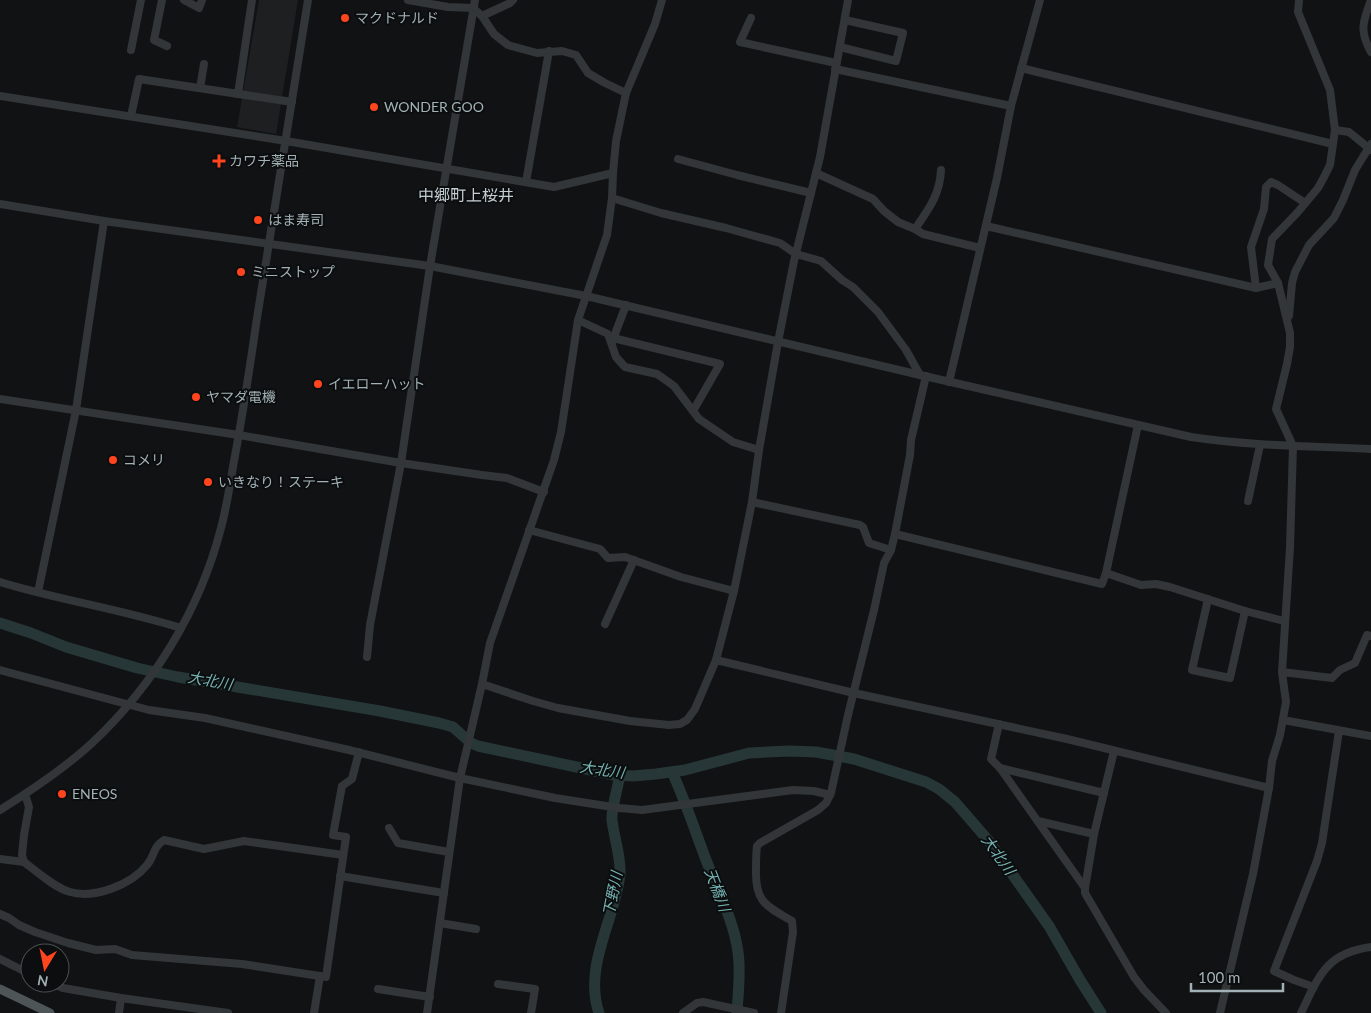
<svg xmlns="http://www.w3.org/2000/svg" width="1371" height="1013" viewBox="0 0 1371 1013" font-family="Lato,'Noto Sans JP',sans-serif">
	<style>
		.built { fill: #1d1f20 }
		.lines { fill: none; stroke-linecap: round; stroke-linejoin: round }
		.river { stroke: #273737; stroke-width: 11 }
		.minor { stroke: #323638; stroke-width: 8 }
		.major { stroke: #4e5557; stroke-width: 9 }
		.poi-dot { fill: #ff451d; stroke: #0c0d0e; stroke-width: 2 }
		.labels { text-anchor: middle; stroke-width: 4; stroke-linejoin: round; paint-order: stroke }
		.poi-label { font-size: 14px; fill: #a1b1b5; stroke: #0c0d0e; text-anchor: start }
		.water-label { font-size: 15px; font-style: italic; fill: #75b3b2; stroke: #0c0d0e }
		.quarter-label { font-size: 16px; fill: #c3cdd1; stroke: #0c0d0e }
	</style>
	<rect width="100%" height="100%" fill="#111213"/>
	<path class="built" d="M259,0H298L276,134L237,127Z"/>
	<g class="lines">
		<g class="river">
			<path d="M0,623L31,633L66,647L137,668L178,677L380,711L439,723L453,727L471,743L478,746L581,768L614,775L633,776L656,774L685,770L749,753L789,751L816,752L854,759L926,782L939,789L955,802L988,840L1049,926L1080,980L1101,1013"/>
			<path d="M672,772C686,802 696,834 708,865C719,893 734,922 738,952C741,972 738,993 737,1013"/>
			<path d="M599,1013C583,966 615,920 620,874C621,856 614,838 612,820C611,811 618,786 620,775"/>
		</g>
		<g class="minor">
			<path d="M162,0L154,40L167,46"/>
			<path d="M184,0L199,8L202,0"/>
			<path d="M408,0L448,7L473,8L482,16L494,34L508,45L537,53L562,51L576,55L588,73L605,83L626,93"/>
			<path d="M1371,0C1363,21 1359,31 1371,52"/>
			<path d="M482,16L510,3L513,0"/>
			<path d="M751,18L740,42L836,63"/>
			<path d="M840,47L896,61L903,33L845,20"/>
			<path d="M131,50L141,0"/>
			<path d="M1021,68L1333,144"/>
			<path d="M835,69L1011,106"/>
			<path d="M200,88L204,64"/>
			<path d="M238,94L252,0"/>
			<path d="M0,96L286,141L554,187L613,173"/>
			<path d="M131,116L139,79L292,102"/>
			<path d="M1335,130L1349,132L1371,150"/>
			<path d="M678,159L737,175L811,193"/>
			<path d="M941,170C940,195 928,210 915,229L923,234L980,248"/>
			<path d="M816,173L873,199L884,211L898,222L915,229"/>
			<path d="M526,182L549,51"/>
			<path d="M612,198L661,213L726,228L780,243L796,254L821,261L842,280L853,287L878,312L906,350L920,375"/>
			<path d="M0,204L104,221L430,266L586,296L920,375L1191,437C1251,446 1311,446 1371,449"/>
			<path d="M986,226L1256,288L1278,283"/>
			<path d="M1256,288L1251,247L1264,209L1266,187L1271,182L1278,185L1305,203"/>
			<path d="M1289,316L1292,283L1295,272L1309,245L1334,218L1343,200L1355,170L1371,144"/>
			<path d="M578,320L608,334L616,357L625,367L657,374L674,386L699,419L733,442L759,450"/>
			<path d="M613,338L720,364L693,411"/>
			<path d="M612,342L626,305"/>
			<path d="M949,382L997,178L1011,106L1040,0"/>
			<path d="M0,399L239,435L401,463L482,475L507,478L544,492"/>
			<path d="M1248,501L1260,445"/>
			<path d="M752,502L860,525L863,527L869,543L891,550"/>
			<path d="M529,530L600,549L608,558L625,557L681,577L734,591"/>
			<path d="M895,534L1102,584L1106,573L1138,425"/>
			<path d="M1106,573L1141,585L1156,584L1170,587L1245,611L1284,621"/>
			<path d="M0,582C59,600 121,609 181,628"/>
			<path d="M38,592L76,410L104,221"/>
			<path d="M1208,599L1192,670L1230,678L1245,611"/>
			<path d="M605,624L634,560"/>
			<path d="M367,657L370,625L401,463L430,266L475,0"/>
			<path d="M716,660L854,693L1067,739L1269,788"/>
			<path d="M0,670L149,710L205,718L349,750L460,778L555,798L619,808L642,810L793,790L814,791L830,795"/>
			<path d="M1282,672L1332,678L1340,670L1355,663L1367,635L1371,636"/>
			<path d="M482,684L533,701L558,708L630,721L669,725L680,724L687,720L695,709L716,660L734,591L752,502L759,450L778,342L794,261L820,157L848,0"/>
			<path d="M1283,720L1371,736"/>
			<path d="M999,724L991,759L1000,768L1085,888"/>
			<path d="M1114,751L1094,834L1085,888V893L1134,977L1144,990L1166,1013"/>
			<path d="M1000,768L1104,793"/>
			<path d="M25,794L29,807L24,835L22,855L24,862C36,871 55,888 70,892C94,899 131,885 147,865C155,856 152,848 164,840L204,849L244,841L343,855"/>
			<path d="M0,810C32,790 64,769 92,743C153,686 200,610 221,528C227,506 230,484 234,461C243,414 250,366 257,318C274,212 291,106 308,0"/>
			<path d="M1038,821L1094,834"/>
			<path d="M389,828L398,843L449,852"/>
			<path d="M0,859L24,862"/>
			<path d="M340,876L444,893"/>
			<path d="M0,914L9,918L19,925L35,932L68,943L96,950L115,949L132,955L242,964L326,977L346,837L333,835L342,786L352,779L359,752"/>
			<path d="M440,923L476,929"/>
			<path d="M0,959L30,974"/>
			<path d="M51,983L63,988L121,998L228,1013"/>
			<path d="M498,984L535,989L531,1013"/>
			<path d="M1314,987L1294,980L1274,971L1317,861L1322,843L1339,731"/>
			<path d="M378,989L430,997"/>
			<path d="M119,1013L121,998"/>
			<path d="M314,1013L320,976"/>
			<path d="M427,1013L460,778L482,684L490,643L554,460L561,432L578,320L607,235L612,198L613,173L616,141L626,93L655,24L662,0"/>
			<path d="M683,1013L697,1003L703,1002L754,1013"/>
			<path d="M781,1013L793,932L792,921C766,906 755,902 756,870C756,862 756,854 757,846L760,843L818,810L826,803L831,793L848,715L874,610L884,563L891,550L895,534L910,455L911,440L926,376"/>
			<path d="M1220,1013L1253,874L1269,788L1272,761L1280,735L1286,702L1282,672L1290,547L1293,446L1276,409L1287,364L1290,347V333L1278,283L1268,265L1272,239L1297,213L1318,188L1323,179L1330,165L1335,130L1330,90L1298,12L1299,0"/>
			<path d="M1301,1013C1319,976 1326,953 1371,947"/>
		</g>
		<path class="major" d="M0,989L50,1013"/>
	</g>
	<g class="poi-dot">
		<circle cx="345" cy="18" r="5"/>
		<circle cx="374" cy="107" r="5"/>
		<path d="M216.5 153.5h5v5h5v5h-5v5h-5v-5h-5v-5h5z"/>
		<circle cx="258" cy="220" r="5"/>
		<circle cx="241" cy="272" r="5"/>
		<circle cx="318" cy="384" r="5"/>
		<circle cx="196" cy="397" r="5"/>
		<circle cx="113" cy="460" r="5"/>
		<circle cx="208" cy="482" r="5"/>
		<circle cx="62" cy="794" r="5"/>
	</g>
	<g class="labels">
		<g class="poi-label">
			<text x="355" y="23">マクドナルド</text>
			<text x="384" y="112">WONDER GOO</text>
			<text x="229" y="166">カワチ薬品</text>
			<text x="268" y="225">はま寿司</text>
			<text x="251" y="277">ミニストップ</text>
			<text x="328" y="389">イエローハット</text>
			<text x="206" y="402">ヤマダ電機</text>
			<text x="123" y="465">コメリ</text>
			<text x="218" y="487">いきなり！ステーキ</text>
			<text x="72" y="799">ENEOS</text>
		</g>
		<g class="water-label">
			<text transform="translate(210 681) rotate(10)" y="5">大北川</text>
			<text transform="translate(602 770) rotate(8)" y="5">大北川</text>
			<text transform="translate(998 855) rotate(54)" y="5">大北川</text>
			<text transform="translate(717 890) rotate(69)" y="5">天橋川</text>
			<text transform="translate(613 894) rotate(-79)" y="5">下野川</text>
		</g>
		<g class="quarter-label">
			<text x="466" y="201">中郷町上桜井</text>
		</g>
	</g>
	<g transform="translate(45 968) rotate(190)"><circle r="24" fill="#0c0d0e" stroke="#484f51"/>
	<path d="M0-4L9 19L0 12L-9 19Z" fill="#ff451d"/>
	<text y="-8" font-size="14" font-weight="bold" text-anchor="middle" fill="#a1b1b5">N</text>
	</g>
	<path d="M1191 983v8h92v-8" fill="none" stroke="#a1b1b5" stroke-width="2.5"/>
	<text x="1198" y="983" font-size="15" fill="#a1b1b5" stroke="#0c0d0e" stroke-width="4" paint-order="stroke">100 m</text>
</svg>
